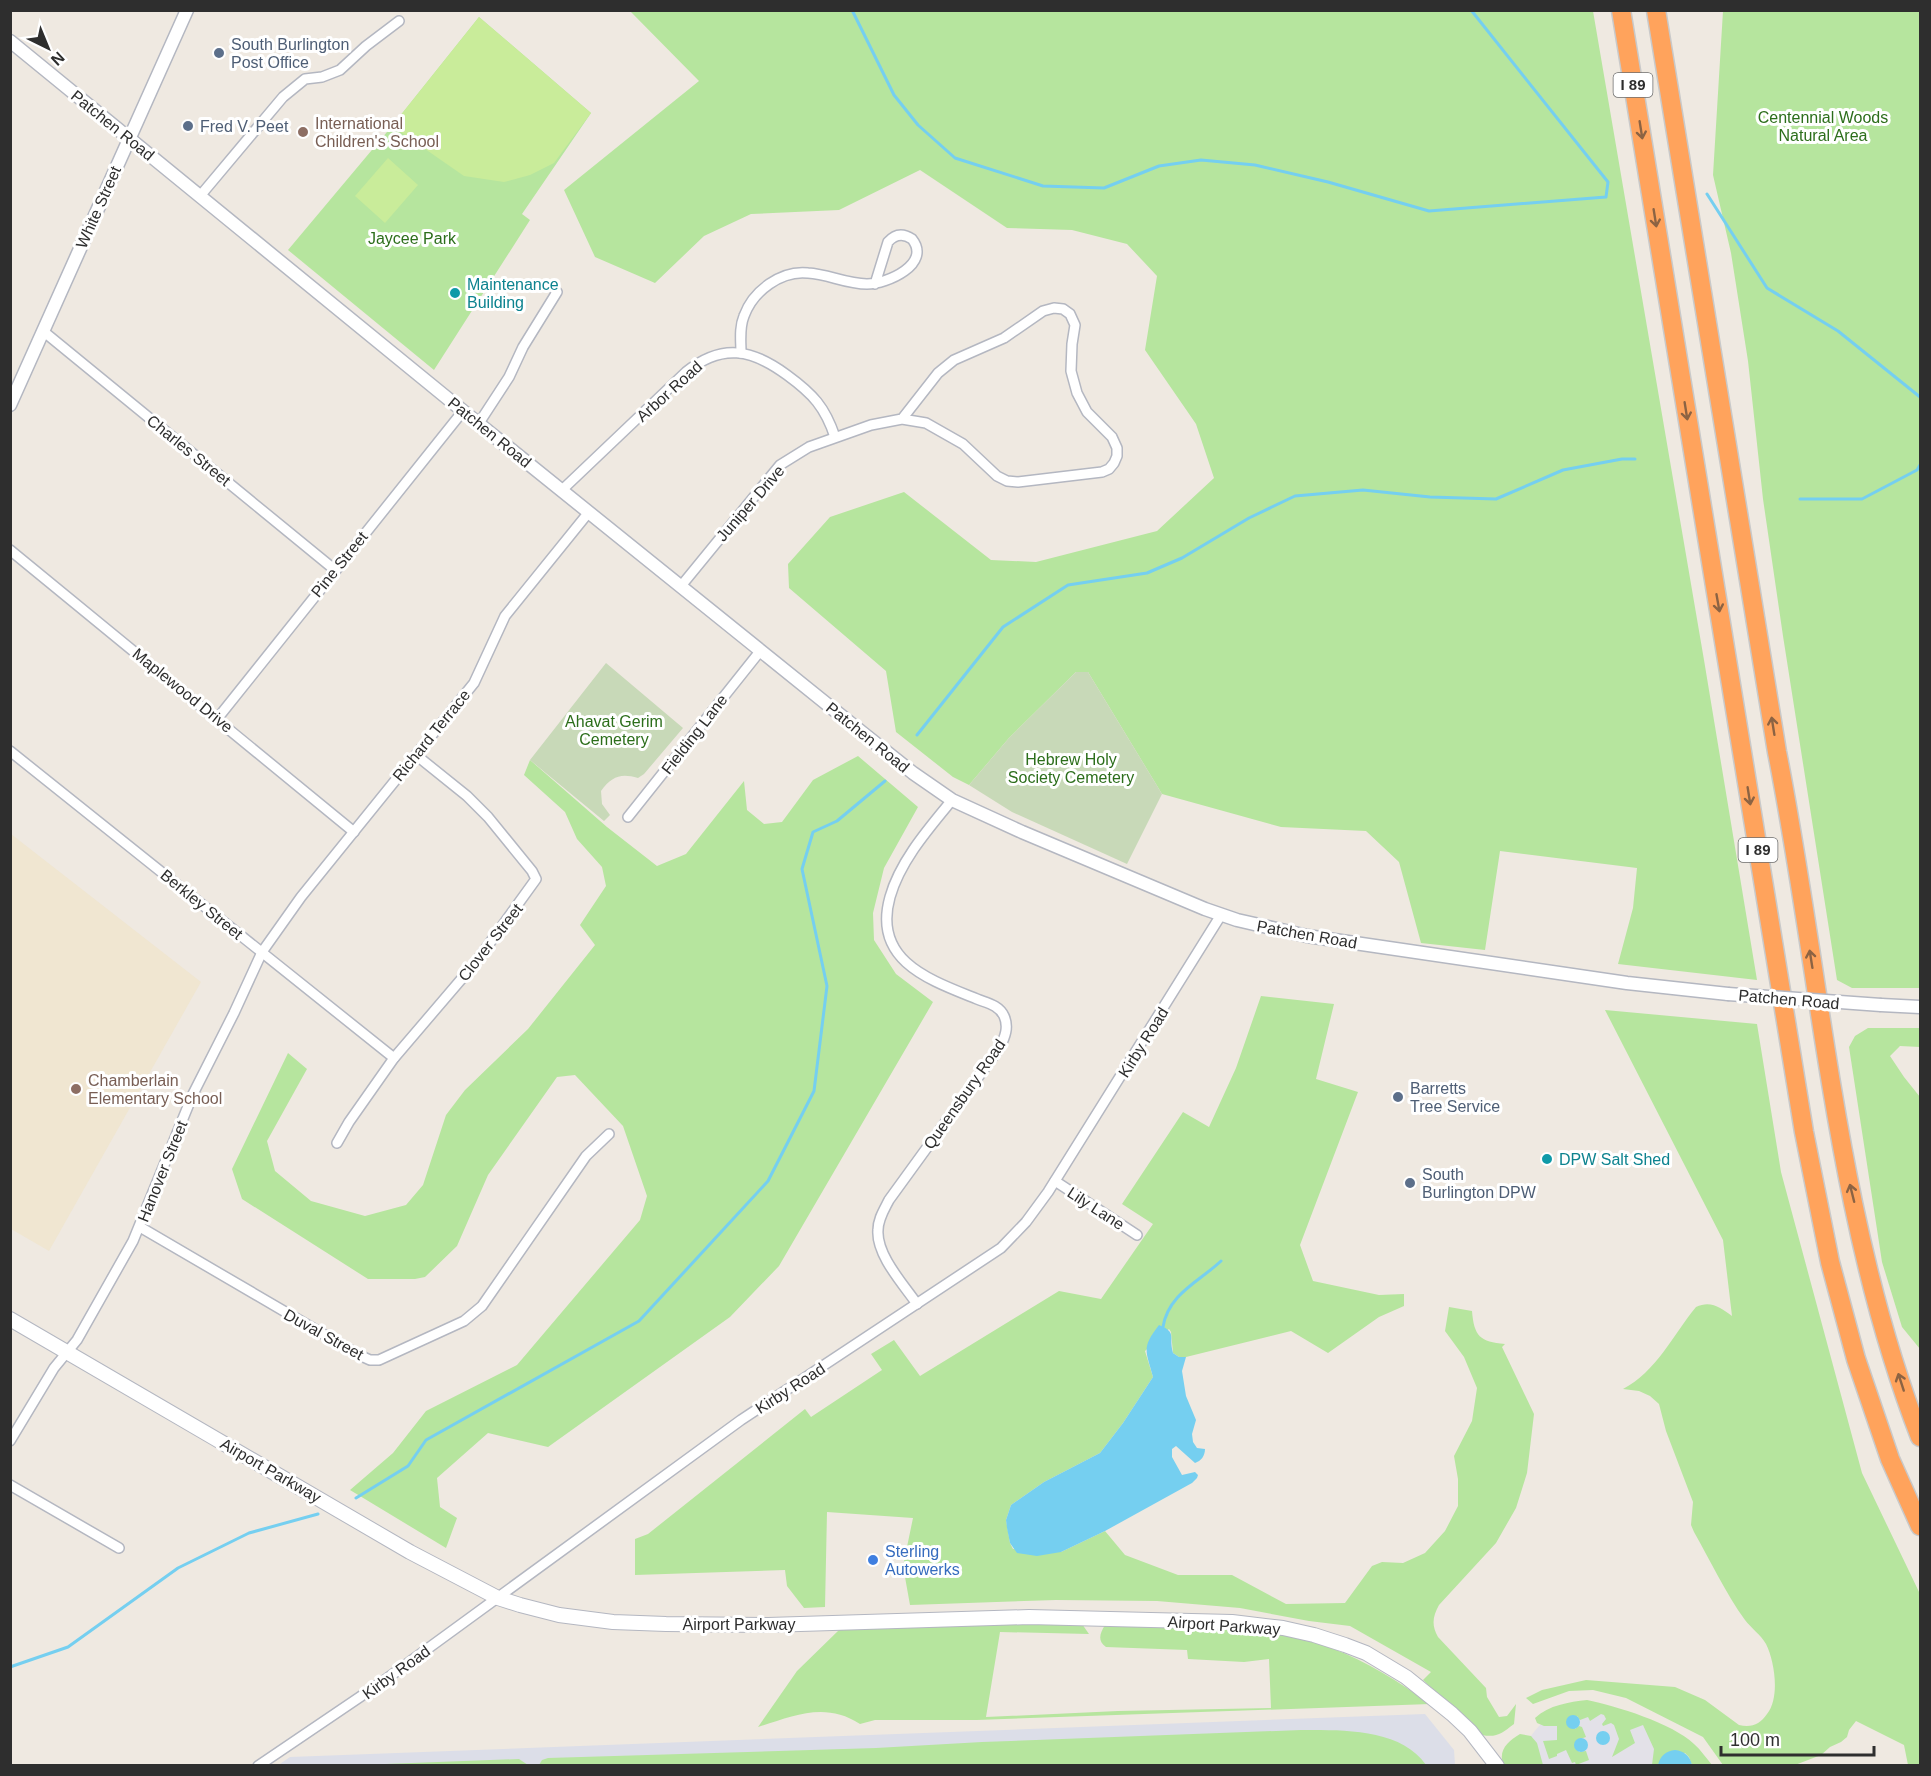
<svg xmlns="http://www.w3.org/2000/svg" width="1931" height="1776" viewBox="0 0 1931 1776" font-family="Helvetica,sans-serif">
	<style>
		.industrial { fill: #e3e1e8 }
		.education { fill: #f0e6d1 }
		.airport { fill: #dcdee8 }
		.green { fill: #b6e59e }
		.cemetery { fill: #c8d9b8 }
		.pitch { fill: #c9ec9a }
		.water { fill: #75cff0 }
		.lines { fill: none; stroke-linecap: round; stroke-linejoin: round }
		.stream { stroke: #75cff0; stroke-width: 3 }
		.minor-casing { stroke: #b4b7c1; stroke-width: 12 }
		.tertiary-casing { stroke: #b4b7c1; stroke-width: 15 }
		.secondary-casing { stroke: #b4b7c1; stroke-width: 16 }
		.motorway-casing { stroke: #c9c9c9; stroke-width: 21 }
		.minor { stroke: #fff; stroke-width: 9 }
		.tertiary { stroke: #fff; stroke-width: 12 }
		.secondary { stroke: #fff; stroke-width: 14 }
		.motorway { stroke: #ffa35c; stroke-width: 18 }
		.tertiary-bridge-casing { stroke: #b4b7c1; stroke-width: 15; stroke-linecap: butt }
		.tertiary-bridge { stroke: #fff; stroke-width: 12 }
		.oneway { stroke: #8c6343 }
		.service-dot { fill: #5c6f8a; stroke: #fff; stroke-width: 2 }
		.education-dot { fill: #8d6e63; stroke: #fff; stroke-width: 2 }
		.culture-dot { fill: #0f9aa8; stroke: #fff; stroke-width: 2 }
		.shop-dot { fill: #3f7fe0; stroke: #fff; stroke-width: 2 }
		.labels { text-anchor: middle; stroke-width: 6; stroke-linejoin: round; paint-order: stroke }
		.shield { fill: #fff; stroke: #6d6d6d; stroke-width: 1.5 }
		.shield-label { font-size: 15px; font-weight: bold; fill: #2e2e2e }
		.service-label { font-size: 16px; fill: #4e5e75; stroke: #fff; text-anchor: start }
		.park-label { font-size: 16px; fill: #2c6e1b; stroke: #fff }
		.education-label { font-size: 16px; fill: #785e54; stroke: #fff; text-anchor: start }
		.street-label { font-size: 16px; fill: #2e2e2e; stroke: #fff }
		.culture-label { font-size: 16px; fill: #0d838f; stroke: #fff; text-anchor: start }
		.shop-label { font-size: 16px; fill: #366cbe; stroke: #fff; text-anchor: start }
	</style>
	<rect width="100%" height="100%" fill="#efe9e1"/>
	<path class="industrial" d="M1577,1706L1640,1719L1698,1765H1534L1526,1743L1534,1732L1540,1725Z"/>
	<path class="education" d="M11,834L201,982L49,1251L11,1229Z"/>
	<path class="airport" d="M1425,1714L1454,1750L1455,1765L277,1766L290,1757Z"/>
	<g class="green">
		<path d="M630,11H1593L1704,660L1757,980L1618,964L1633,908L1637,868L1500,851L1485,950L1421,943L1399,862L1366,831L1281,827L1162,794L1088,672H1076L1009,738L969,785L953,777L896,732L886,671L789,588L788,564L830,517L904,492L991,560L1036,562L1157,531L1214,478L1196,424L1145,350L1157,276L1127,244L1072,230L1007,228L920,170L839,210L751,214L704,236L655,283L595,257L564,190L699,81Z"/>
		<path d="M1723,11H1920V988H1852L1837,980L1783,636L1763,499L1748,361L1731,253L1713,175Z"/>
		<path d="M479,17L591,113L522,214L530,220L434,370L288,250L392,126Z"/>
		<path d="M858,756L918,807L884,868L873,913L874,940L896,974L933,1002L779,1266L730,1317L548,1447L488,1433L437,1478L440,1507L457,1518L446,1548L350,1490L393,1453L426,1411L517,1365L640,1220L647,1196L623,1126L575,1075L557,1077L488,1175L457,1246L425,1277L415,1279H368L242,1199L232,1169L288,1053L307,1069L267,1141L275,1171L311,1201L365,1216L406,1205L423,1185L446,1115L465,1090L528,1029L595,945L580,925L606,886L602,867L577,839L565,812L524,775L530,760L607,827L657,866L686,854L744,781L747,810L764,824L782,822L813,780Z"/>
		<path d="M1261,996L1334,1004L1316,1079L1358,1092L1300,1245L1313,1281L1379,1295L1404,1294V1306L1379,1317L1328,1353L1291,1331L1186,1357H1179L1173,1353L1171,1332L1169,1329L1145,1351L1153,1377L1123,1423L1100,1453L1044,1482L1011,1505L1006,1520L1010,1543L1013,1549L1061,1552L1105,1531L1125,1555L1178,1575H1232L1286,1604L1345,1603L1372,1566L1382,1562L1403,1563L1425,1553L1445,1531L1458,1506V1479L1454,1456L1472,1421L1477,1388L1464,1357L1445,1331L1449,1307L1472,1311C1474,1336 1480,1342 1505,1344L1502,1347L1534,1414L1527,1473L1516,1508L1496,1543L1439,1605C1433,1616 1431,1625 1438,1637L1486,1688L1487,1697L1499,1717L1507,1716L1516,1704L1514,1724C1502,1733 1497,1738 1482,1735L1423,1680L1431,1672L1350,1626L1309,1621L1240,1608L1157,1601L1056,1600L910,1605L903,1566L913,1518L827,1512L825,1607L804,1608L787,1586L785,1570L635,1575V1539L648,1534L805,1409L811,1417L882,1370L871,1354L894,1340L920,1376L1059,1291L1101,1299L1153,1224L1122,1204L1183,1112L1209,1127L1236,1068Z"/>
		<path d="M1605,1010L1757,1024L1781,1172L1862,1473L1920,1594V1765H1908L1904,1745L1856,1721L1849,1730L1847,1737L1841,1742L1830,1747L1821,1755L1795,1765H1723L1703,1737L1626,1698L1593,1690L1569,1691L1533,1704L1526,1698L1542,1690L1586,1680L1675,1687L1705,1700L1739,1725C1752,1728 1760,1724 1767,1714C1780,1698 1775,1662 1766,1644C1761,1635 1751,1628 1745,1620C1726,1594 1710,1560 1694,1532L1691,1525L1693,1502L1666,1431L1659,1404L1650,1396L1639,1391L1623,1389C1656,1372 1673,1335 1696,1307C1711,1300 1721,1308 1732,1316L1723,1240Z"/>
		<path d="M1868,1028H1920V1047L1900,1046L1890,1056L1904,1077L1920,1097V1349L1902,1327L1882,1262L1849,1047L1855,1036Z"/>
		<path d="M967,1624H1082L1089,1634L1000,1632L986,1717L1118,1711L1271,1708L1269,1659L1244,1662L1188,1659L1187,1650L1106,1647C1097,1641 1100,1633 1105,1625C1178,1627 1261,1622 1331,1648C1367,1661 1399,1682 1430,1704L977,1720H875L860,1724C825,1701 793,1716 758,1727L797,1671L839,1630Z"/>
		<path d="M1587,1700C1616,1706 1672,1723 1694,1744C1701,1750 1706,1758 1712,1765H1692L1689,1757L1685,1753L1659,1763L1658,1765H1652L1654,1749L1643,1725L1630,1730L1635,1743L1612,1757L1619,1739L1614,1725L1611,1723L1603,1726L1602,1724L1606,1719L1604,1715L1601,1714L1590,1721L1588,1717L1580,1720L1577,1716L1575,1729L1579,1726L1582,1727L1586,1737L1577,1740L1575,1744L1579,1752L1586,1751L1589,1760L1576,1765L1575,1762L1572,1763L1566,1750L1557,1754V1756L1549,1759L1543,1741L1557,1740V1726H1544L1537,1723L1535,1718C1549,1705 1569,1702 1587,1700Z"/>
		<path d="M1301,1730C1341,1730 1401,1728 1426,1765H539L542,1760L548,1758L876,1748L982,1742Z"/>
		<path d="M1520,1734L1531,1736L1537,1743L1543,1765H1504C1497,1751 1508,1741 1520,1734Z"/>
		<path d="M519,1759L528,1765H359Z"/>
	</g>
	<g class="cemetery">
		<path d="M606,663L683,728L644,774L638,778C621,773 612,776 601,791L602,804L610,815L604,821L530,760Z"/>
		<path d="M1076,672H1088L1162,794L1127,864L1012,812L969,785L1009,738Z"/>
	</g>
	<g class="pitch">
		<path d="M479,17L591,113L554,163L530,175L504,182L464,176L392,126Z"/>
		<path d="M388,158L418,185L385,223L355,196Z"/>
	</g>
	<g class="water">
		<path d="M1159,1325C1178,1333 1168,1336 1173,1353L1179,1357H1186L1182,1371L1186,1396L1196,1420L1192,1434L1193,1442L1197,1448L1205,1449C1205,1456 1201,1461 1195,1463L1176,1446L1172,1449V1457L1182,1475L1195,1472L1198,1475L1197,1478L1192,1483L1105,1531L1061,1552L1037,1556L1017,1553L1010,1543L1007,1528L1006,1520L1011,1505L1044,1482L1100,1453L1123,1423L1153,1377C1146,1351 1141,1348 1159,1325Z"/>
		<circle cx="1573" cy="1722" r="7"/>
		<circle cx="1603" cy="1738" r="7"/>
		<circle cx="1581" cy="1745" r="7"/>
		<path d="M1675,1750C1684,1751 1690,1756 1692,1765H1658C1660,1756 1666,1751 1675,1750Z"/>
	</g>
	<g class="lines">
		<g class="stream">
			<path d="M852,10L894,95L918,125L955,158L1043,186L1104,188L1159,166L1201,160L1255,165L1328,182L1429,211L1606,197L1608,182L1471,10"/>
			<path d="M1707,194L1767,288L1838,331L1920,397"/>
			<path d="M1800,499H1862L1917,470L1920,465"/>
			<path d="M917,735L1003,627L1068,585L1147,573L1182,558L1249,518L1295,496L1363,490L1430,497L1496,499L1563,470L1622,459H1635"/>
			<path d="M1163,1327C1168,1294 1200,1281 1221,1261"/>
			<path d="M356,1498L408,1466L426,1440L639,1321L768,1181L814,1091L827,986L802,869L813,832L837,821L885,781"/>
			<path d="M10,1667L68,1647L178,1568L249,1533L318,1514"/>
		</g>
		<defs>
			<g id="minor">
				<path d="M200,196L283,97L305,79L322,77L340,70L366,46L399,21"/>
				<path d="M43,331L335,570"/>
				<path d="M741,353C741,341 739,328 744,316C753,291 781,270 808,273C828,274 846,284 867,284C887,284 932,264 912,239C903,233 895,234 888,242L875,284"/>
				<path d="M479,423L509,377L523,347L557,292"/>
				<path d="M562,490L686,372C722,343 752,349 787,375C813,394 825,407 835,437"/>
				<path d="M10,550L354,832"/>
				<path d="M681,586L780,465L809,447L871,425L902,419L926,423L963,444L997,476L1007,481L1018,482L1102,472L1109,469L1114,463L1117,456V448L1112,437L1087,412L1077,393L1071,371L1072,344L1075,325L1070,314L1063,309L1054,308L1043,311L1004,338L954,360L938,373L902,419"/>
				<path d="M217,719L463,411"/>
				<path d="M10,751L394,1058"/>
				<path d="M628,817L761,650"/>
				<path d="M337,1143L349,1122L394,1058L476,962L536,879L532,871L488,817L467,796L416,755"/>
				<path d="M1055,1181L1137,1235"/>
				<path d="M140,1227L359,1355L370,1360H379L464,1321L482,1306L586,1156L609,1134"/>
				<path d="M917,1304C904,1285 876,1255 878,1230C878,1219 884,1210 889,1200L1000,1047C1005,1037 1009,1027 1004,1016C999,1005 987,1003 977,999C930,980 872,961 890,897C900,861 929,828 952,800"/>
				<path d="M10,1441L54,1368L77,1340L133,1241L193,1094L234,1013L262,952L301,897L474,683L505,616L589,512"/>
				<path d="M10,1485L119,1548"/>
				<path d="M258,1766L382,1682L741,1420L1001,1248L1026,1222L1048,1192L1221,915"/>
			</g>
			<g id="tertiary">
				<path d="M10,41L463,411L864,734L913,773L952,800L1022,832L1205,909L1237,920L1307,936L1627,983L1728,994"/>
				<path d="M10,405L187,10"/>
				<path d="M1881,1005L1920,1007"/>
			</g>
			<path id="secondary" d="M10,1319L410,1552L498,1598L520,1605L559,1615L613,1622L666,1624L768,1625L1029,1617L1232,1622L1283,1628L1314,1635L1345,1645L1366,1653L1406,1677L1452,1714L1470,1731L1497,1766"/>
			<g id="motorway">
				<path d="M1621,10L1804,1132L1830,1262L1856,1359L1890,1459L1920,1526"/>
				<path d="M1656,10L1777,752C1822,980 1835,1218 1920,1437"/>
			</g>
		</defs>
		<use href="#minor" class="minor-casing"/>
		<use href="#tertiary" class="tertiary-casing"/>
		<use href="#secondary" class="secondary-casing"/>
		<use href="#motorway" class="motorway-casing"/>
		<use href="#minor" class="minor"/>
		<use href="#tertiary" class="tertiary"/>
		<use href="#secondary" class="secondary"/>
		<use href="#motorway" class="motorway"/>
		<defs>
			<path id="tertiary-bridge" d="M1728,994L1881,1005"/>
		</defs>
		<use href="#tertiary-bridge" class="tertiary-bridge-casing"/>
		<use href="#tertiary-bridge" class="tertiary-bridge"/>
	</g>
	<defs><path id="oneway-shaft" d="M-6 0H5M1.5-3L5.5 0L1.5 3" fill="none" stroke-width="1.6" stroke-linecap="round" stroke-linejoin="round" transform="scale(1.5)"/></defs>
	<g class="oneway">
		<use href="#oneway-shaft" transform="translate(1641 130) rotate(81)"/>
		<use href="#oneway-shaft" transform="translate(1655 218) rotate(81)"/>
		<use href="#oneway-shaft" transform="translate(1686 411) rotate(81)"/>
		<use href="#oneway-shaft" transform="translate(1718 603) rotate(80)"/>
		<use href="#oneway-shaft" transform="translate(1773 726) rotate(-99)"/>
		<use href="#oneway-shaft" transform="translate(1749 796) rotate(81)"/>
		<use href="#oneway-shaft" transform="translate(1811 959) rotate(-99)"/>
		<use href="#oneway-shaft" transform="translate(1852 1193) rotate(-104)"/>
		<use href="#oneway-shaft" transform="translate(1901 1382) rotate(-108)"/>
	</g>
	<g class="service-dot">
		<circle cx="219" cy="53" r="6"/>
		<circle cx="188" cy="126" r="6"/>
		<circle cx="1398" cy="1097" r="6"/>
		<circle cx="1410" cy="1183" r="6"/>
	</g>
	<g class="education-dot">
		<circle cx="303" cy="132" r="6"/>
		<circle cx="76" cy="1089" r="6"/>
	</g>
	<g class="culture-dot">
		<circle cx="455" cy="293" r="6"/>
		<circle cx="1547" cy="1159" r="6"/>
	</g>
	<circle class="shop-dot" cx="873" cy="1560" r="6"/>
	<g class="labels">
		<g class="shield">
			<rect x="1613.5" y="73" width="39" height="24" rx="4.5"/>
			<rect x="1738.5" y="838" width="39" height="24" rx="4.5"/>
		</g>
		<g class="shield-label">
			<text x="1633" y="90">I 89</text>
			<text x="1758" y="855">I 89</text>
		</g>
		<g class="service-label">
			<text x="231" y="50">South Burlington<tspan x="231" dy="18">Post Office</tspan></text>
			<text x="200" y="132">Fred V. Peet</text>
			<text x="1410" y="1094">Barretts<tspan x="1410" dy="18">Tree Service</tspan></text>
			<text x="1422" y="1180">South<tspan x="1422" dy="18">Burlington DPW</tspan></text>
		</g>
		<g class="park-label">
			<text x="1823" y="123">Centennial Woods<tspan x="1823" dy="18">Natural Area</tspan></text>
			<text x="412" y="244">Jaycee Park</text>
			<text x="614" y="727">Ahavat Gerim<tspan x="614" dy="18">Cemetery</tspan></text>
			<text x="1071" y="765">Hebrew Holy<tspan x="1071" dy="18">Society Cemetery</tspan></text>
		</g>
		<g class="education-label">
			<text x="315" y="129">International<tspan x="315" dy="18">Children's School</tspan></text>
			<text x="88" y="1086">Chamberlain<tspan x="88" dy="18">Elementary School</tspan></text>
		</g>
		<g class="street-label">
			<text transform="translate(113 125) rotate(39)" y="6">Patchen Road</text>
			<text transform="translate(98 207) rotate(-66)" y="6">White Street</text>
			<text transform="translate(669 391) rotate(-42)" y="6">Arbor Road</text>
			<text transform="translate(490 432) rotate(39)" y="6">Patchen Road</text>
			<text transform="translate(189 450) rotate(39)" y="6">Charles Street</text>
			<text transform="translate(750 503) rotate(-49)" y="6">Juniper Drive</text>
			<text transform="translate(339 564) rotate(-51)" y="6">Pine Street</text>
			<text transform="translate(183 690) rotate(39)" y="6">Maplewood Drive</text>
			<text transform="translate(694 734) rotate(-52)" y="6">Fielding Lane</text>
			<text transform="translate(431 735) rotate(-51)" y="6">Richard Terrace</text>
			<text transform="translate(868 737) rotate(39)" y="6">Patchen Road</text>
			<text transform="translate(202 904) rotate(39)" y="6">Berkley Street</text>
			<text transform="translate(1307 934) rotate(10)" y="6">Patchen Road</text>
			<text transform="translate(490 942) rotate(-52)" y="6">Clover Street</text>
			<text transform="translate(1789 999) rotate(5)" y="6">Patchen Road</text>
			<text transform="translate(1143 1042) rotate(-58)" y="6">Kirby Road</text>
			<text transform="translate(964 1094) rotate(-55)" y="6">Queensbury Road</text>
			<text transform="translate(162 1171) rotate(-68)" y="6">Hanover Street</text>
			<text transform="translate(1096 1208) rotate(33)" y="6">Lily Lane</text>
			<text transform="translate(324 1334) rotate(29)" y="6">Duval Street</text>
			<text transform="translate(790 1388) rotate(-33)" y="6">Kirby Road</text>
			<text transform="translate(271 1470) rotate(30)" y="6">Airport Parkway</text>
			<text x="739" y="1630">Airport Parkway</text>
			<text transform="translate(1224 1625) rotate(4)" y="6">Airport Parkway</text>
			<text transform="translate(396 1672) rotate(-36)" y="6">Kirby Road</text>
		</g>
		<g class="culture-label">
			<text x="467" y="290">Maintenance<tspan x="467" dy="18">Building</tspan></text>
			<text x="1559" y="1165">DPW Salt Shed</text>
		</g>
		<g class="shop-label">
			<text x="885" y="1557">Sterling<tspan x="885" dy="18">Autowerks</tspan></text>
		</g>
	</g>
	<rect width="1931" height="1776" fill="none" stroke="#2e2e2e" stroke-width="24"/>
	<g transform="translate(48 48) rotate(137)" stroke="#ffffff" stroke-width="4.5" paint-order="stroke">
	<path d="M0-4.5L10 22L0 15L-10 22Z" fill="#2e2e2e"/>
	<text y="-9" font-size="16" font-weight="bold" text-anchor="middle" fill="#2e2e2e">N</text>
	</g>
	<path d="M1721 1746v9h153v-9" fill="none" stroke="#2e2e2e" stroke-width="3"/>
	<text x="1730" y="1746" font-size="18" fill="#2e2e2e" stroke="#ffffff" stroke-width="4.5" paint-order="stroke">100 m</text>
</svg>
